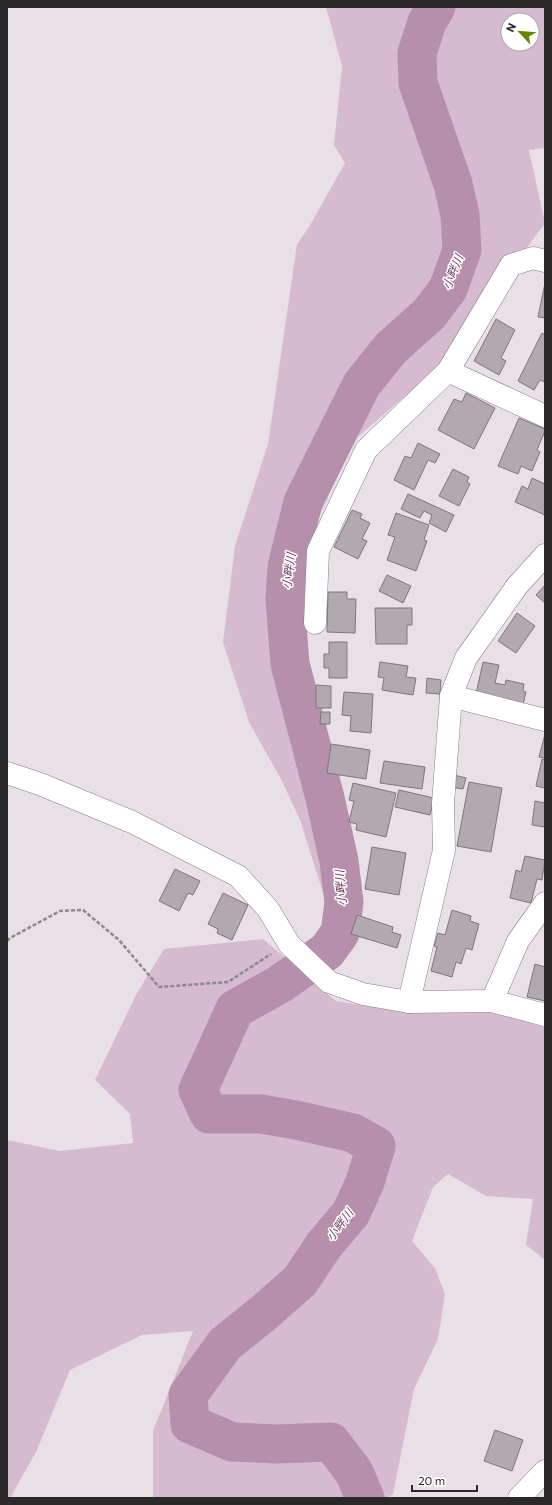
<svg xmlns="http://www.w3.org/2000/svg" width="552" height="1505" viewBox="0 0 552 1505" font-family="Commissioner,'Noto Sans JP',sans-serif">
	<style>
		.green { fill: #d6bacf; fill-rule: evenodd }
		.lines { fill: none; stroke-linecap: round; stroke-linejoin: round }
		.river { stroke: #b58fac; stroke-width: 39 }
		.building { fill: #b2a9b0; stroke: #7e767c }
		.minor-casing { stroke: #867e84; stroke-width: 23 }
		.path { stroke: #8e888d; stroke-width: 2.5; stroke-dasharray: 4 2; stroke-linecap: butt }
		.minor { stroke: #fff; stroke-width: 22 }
		.labels { text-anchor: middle; stroke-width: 3; stroke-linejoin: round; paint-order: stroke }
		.water-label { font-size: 12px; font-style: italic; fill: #6f3d65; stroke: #fff }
	</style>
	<rect width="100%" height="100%" fill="#e9e0e7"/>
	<g class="green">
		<path d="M326,7H545V148L529,150L545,223L441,365L353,441L302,555L299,641L301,741L323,831L327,905L300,820L282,781L249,722L223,642L235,546L268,444L297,244L309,227L345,163L334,145L342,66ZM508,20H532V44H508Z"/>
		<path d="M263,939L336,1001L410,1013L495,1008L545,1021V1260L526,1245L533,1199L486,1196L448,1174L433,1187L412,1241L435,1268L445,1294L438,1339L414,1389L393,1494L386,1498H153V1431L193,1331L142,1335L70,1370L36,1452L10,1498H7V1140L60,1151L133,1143L130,1114L95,1080L136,995L164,949Z"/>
	</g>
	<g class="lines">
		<path class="river" d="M365,1498L354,1472L331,1442L277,1444L232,1442L190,1424L188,1395L225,1344L266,1311L300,1281L324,1245L351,1213L365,1182L376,1146L353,1133L296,1120L261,1114H209L198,1090L235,1009L280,984L327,951L340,933L344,902L339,861L325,798L290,664L285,599L287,567L303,502L362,384L391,348L429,314L448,289L462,250L460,215L453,184L418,83L417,53L427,22L436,7"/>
	</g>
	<g class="building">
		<path d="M545,283V318L538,317Z"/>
		<path d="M496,319L515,330L501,358L506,361L499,375L474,361Z"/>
		<path d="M542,333L545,335V382L540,380L534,390L518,381Z"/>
		<path d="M466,393L495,408L474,449L438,430L454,399L462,402Z"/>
		<path d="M519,418L545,429V431L537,450L540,452L532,471L521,466L518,474L498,466Z"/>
		<path d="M418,443L440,454L435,463L428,460L414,490L394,480L405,456L411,458Z"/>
		<path d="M453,469L469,477L467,482L470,484L459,506L439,496Z"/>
		<path d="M532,478L545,484V515L515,502L522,486L528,489Z"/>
		<path d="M408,494L454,515L446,532L429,523L432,515L424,511L420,518L401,509Z"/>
		<path d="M352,510L362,514L360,518L370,523L362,539L367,541L358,559L334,547Z"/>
		<path d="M396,513L429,525L424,540L427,541L416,571L387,560L395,537L388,535Z"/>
		<path d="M387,575L411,586L403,603L379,591Z"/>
		<path d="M545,585V603L536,595Z"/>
		<path d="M328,592H347V599H356L355,633L327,632Z"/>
		<path d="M375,608H412V625H407V644H376Z"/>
		<path d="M517,613L535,626L516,653L498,641Z"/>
		<path d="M329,642H347V678H329V668H324V654H329Z"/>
		<path d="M380,662L408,666L406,677L416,678L413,695L382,690L384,678L378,677Z"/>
		<path d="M483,662L499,665L495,683L505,685L506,680L524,684L523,691L526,692L523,705L476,694Z"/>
		<path d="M427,678L441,680L440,694L426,693Z"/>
		<path d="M316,685L331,686V708H316Z"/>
		<path d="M344,692L373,694L371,733L350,731L351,716L342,715Z"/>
		<path d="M321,712H330V724H320Z"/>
		<path d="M545,734V758L539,757Z"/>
		<path d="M331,744L370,750L366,779L327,773Z"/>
		<path d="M542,759L545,760V788L536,786Z"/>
		<path d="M384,761L425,767L422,789L380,783Z"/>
		<path d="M454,775L466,778L463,789L451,787Z"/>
		<path d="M469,782L502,788L491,852L457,846Z"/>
		<path d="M353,783L396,793L386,837L356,830L357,824L349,822L354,801L349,800Z"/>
		<path d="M399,790L434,798L430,815L395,807Z"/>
		<path d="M545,797V827L532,825L535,801L544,803Z"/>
		<path d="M372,847L406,853L399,895L365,889Z"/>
		<path d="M525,856L545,860L542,880L537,879L531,903L510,898L516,870L521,872Z"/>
		<path d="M175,869L200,881L193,895L188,893L179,911L159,901Z"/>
		<path d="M223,893L248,905L232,940L217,933L218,929L208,924Z"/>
		<path d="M452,910L471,916L470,921L479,924L472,950L466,948L461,964L456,962L452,977L431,971L437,947L434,946L438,933L445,935Z"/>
		<path d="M357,915L393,927L392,932L401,935L397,948L351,934Z"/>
		<path d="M535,964L545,967V1001L527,997Z"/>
		<path d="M495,1430L523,1440L512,1471L484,1461Z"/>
	</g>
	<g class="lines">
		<defs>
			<g id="minor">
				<path d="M448,371L545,416"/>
				<path d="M315,623L318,551L366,450L448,371L511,265L533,258L545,261"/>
				<path d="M451,696L545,720"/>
				<path d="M7,773L40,784L132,822L238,876L268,909L289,944L329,982L363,994L409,1002L492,1001L545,1015"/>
				<path d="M492,1001L518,941L545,903"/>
				<path d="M409,1002L444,850L443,803L451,696L466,658L517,586L545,555"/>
				<path d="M519,1498L545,1471"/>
			</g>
		</defs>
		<use href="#minor" class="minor-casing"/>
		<path class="path" d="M7,941L10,938L60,911L83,910L119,940L159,987L228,982L271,954"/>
		<use href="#minor" class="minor"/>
	</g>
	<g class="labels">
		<g class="water-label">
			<text transform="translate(453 272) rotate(-68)" y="4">小畔川</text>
			<text transform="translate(289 571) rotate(-82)" y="4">小畔川</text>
			<text transform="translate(341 888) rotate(-94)" y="4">小畔川</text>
			<text transform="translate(340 1225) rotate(-53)" y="4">小畔川</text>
		</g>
	</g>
	<rect width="552" height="1505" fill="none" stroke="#2b282a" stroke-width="16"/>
	<g transform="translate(520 32) rotate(296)"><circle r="19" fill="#ffffff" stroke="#aaa9aa"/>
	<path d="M0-3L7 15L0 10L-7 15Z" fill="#658500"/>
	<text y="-6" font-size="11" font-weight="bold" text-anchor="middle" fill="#2b282a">N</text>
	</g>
	<path d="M412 1485v6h65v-6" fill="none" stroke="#2b282a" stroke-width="2"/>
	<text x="418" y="1485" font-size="12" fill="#2b282a" stroke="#ffffff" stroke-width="3" paint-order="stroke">20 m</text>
</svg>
